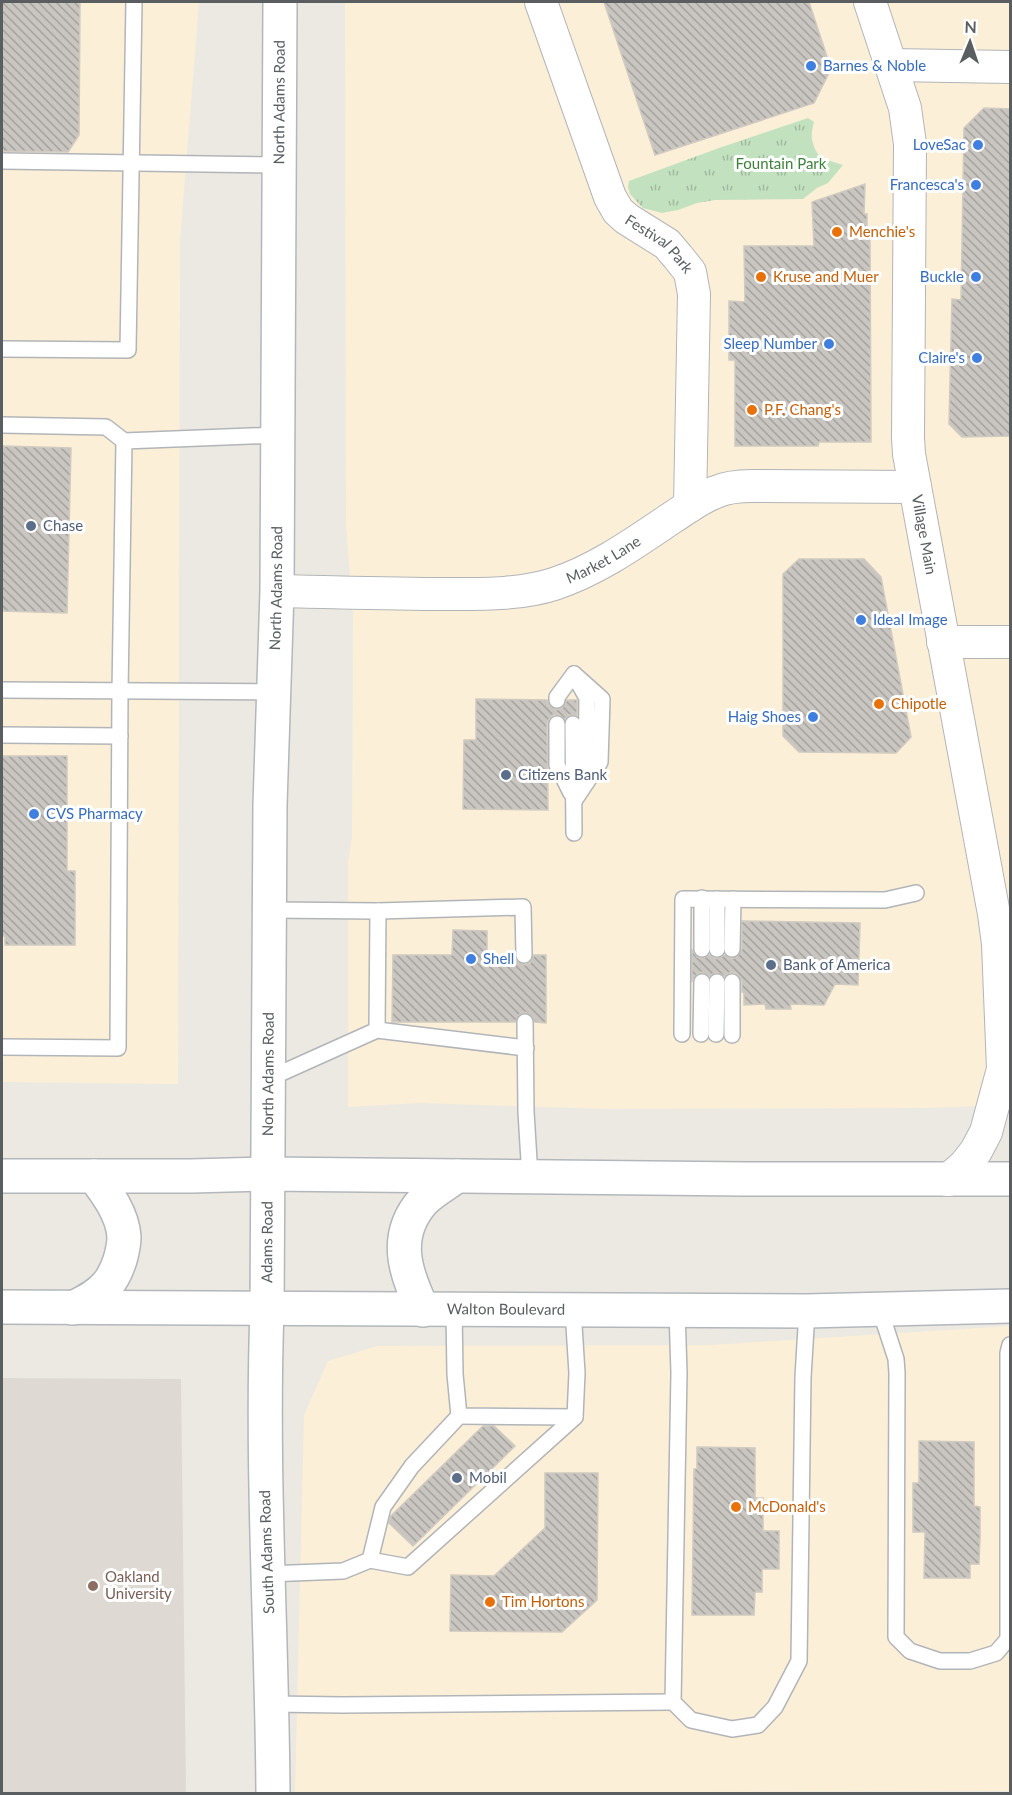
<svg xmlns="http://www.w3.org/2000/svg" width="1012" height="1795" viewBox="0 0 1012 1795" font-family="Lato,sans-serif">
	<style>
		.commercial { fill: #fbefd8 }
		.education { fill: #dedad3 }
		.park { fill: url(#park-tufts) }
		.building { fill: url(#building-back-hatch); stroke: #d0cac0; stroke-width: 1.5 }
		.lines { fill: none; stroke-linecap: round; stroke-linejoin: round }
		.lane-casing { stroke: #b2b5b8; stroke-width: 18 }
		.street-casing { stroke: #b2b5b8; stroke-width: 34 }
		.secondary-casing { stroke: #b3b7bb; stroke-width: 36 }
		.lane { stroke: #fff; stroke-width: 15 }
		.street { stroke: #fff; stroke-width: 32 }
		.secondary { stroke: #fff; stroke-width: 33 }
		.shop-dot { fill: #3f7fe0; stroke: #fff; stroke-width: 2 }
		.food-dot { fill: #e8710a; stroke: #fff; stroke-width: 2 }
		.service-dot { fill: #5c6f8a; stroke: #fff; stroke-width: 2 }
		.education-dot { fill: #8d6e63; stroke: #fff; stroke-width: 2 }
		.labels { text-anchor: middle; stroke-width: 6; stroke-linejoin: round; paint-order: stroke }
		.shop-label { font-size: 15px; fill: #366cbe; stroke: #fff; text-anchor: end }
		.street-label { font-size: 15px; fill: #5a5e61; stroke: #fff }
		.park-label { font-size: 15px; fill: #3d803b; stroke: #fff }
		.food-label { font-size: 15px; fill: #c56008; stroke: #fff; text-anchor: start }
		.service-label { font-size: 15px; fill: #4e5e75; stroke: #fff; text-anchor: start }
		.education-label { font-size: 15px; fill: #785e54; stroke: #fff; text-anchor: start }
	</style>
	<defs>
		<pattern id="park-tufts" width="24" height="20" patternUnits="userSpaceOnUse" patternTransform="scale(1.5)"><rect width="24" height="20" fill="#c2e2bf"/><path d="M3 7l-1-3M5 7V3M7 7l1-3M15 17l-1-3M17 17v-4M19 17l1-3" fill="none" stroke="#a1ba9f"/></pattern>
		<pattern id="building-back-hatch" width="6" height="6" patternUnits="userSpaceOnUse" patternTransform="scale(1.5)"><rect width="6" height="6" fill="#c9c5c0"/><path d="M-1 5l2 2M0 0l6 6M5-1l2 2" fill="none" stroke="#a6a39f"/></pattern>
	</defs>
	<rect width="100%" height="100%" fill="#ece9e2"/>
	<g class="commercial">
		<path d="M2,2H199L180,241L178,1084L2,1082Z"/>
		<path d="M345,2H1010V1105L925,1108L607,1109L419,1103L348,1107V861L352,838L353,613L346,526Z"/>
		<path d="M1010,1326V1791L295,1793L304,1415L328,1361L377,1346L711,1345Z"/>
	</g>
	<path class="education" d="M2,1378L181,1379L186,1793H2Z"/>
	<path class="park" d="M808,118L814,122C810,136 811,146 821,158L843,165L828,183L817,188L803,199L715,200L697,203L678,210L662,213L643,208L638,203L630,194L628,187L629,181L719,148Z"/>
	<g class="building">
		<path d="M2,2H80L79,135L68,152L2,151Z"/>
		<path d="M604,2H809L831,69L814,103L655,155Z"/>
		<path d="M984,108L1011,109V436L962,437L949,424L952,299L961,300L964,128Z"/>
		<path d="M865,184L864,214H867V236H870L871,442H819L818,446H735V360H729V301L745,302L744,246H814L812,202Z"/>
		<path d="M2,446L71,448L67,613L2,611Z"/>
		<path d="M799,559H864L881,577L911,737L896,753L799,752L783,736V574Z"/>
		<path d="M476,699L547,700L549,705L556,710L562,708L567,700H577V715H569L565,719L558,714L553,715L549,719L547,723L548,810L463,809L464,740H476Z"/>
		<path d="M2,756H67V871H75V945H5V936H2Z"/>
		<path d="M742,921L860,923L858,985L835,984L824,1005L790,1004L791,1009H766L765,1004L744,1005V993L742,992V981L740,977L736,973L731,972L724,976L717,972L709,976L702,972L697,974L692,981V950L697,957L701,959L710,955L716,959L725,955L731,959L737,957L742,949Z"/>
		<path d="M453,930L487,931V955H514L516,961L524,965L530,963L534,955H546V1023L535,1022L533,1017L525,1012L520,1014L515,1022H392L393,955H452Z"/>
		<path d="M483,1426H494L515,1446L413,1546L389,1523L391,1516Z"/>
		<path d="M919,1441L974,1442V1506L980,1507V1537L979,1564H970V1578H924L925,1532H913V1483H919Z"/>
		<path d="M697,1447L755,1448V1498H763V1531H779V1569H762V1592H755L754,1615H692L694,1469H697Z"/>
		<path d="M545,1473H598L597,1600L562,1632L450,1631L451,1575L494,1576L545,1528Z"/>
	</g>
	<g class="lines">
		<defs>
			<g id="lane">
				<path d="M2,161L279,165"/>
				<path d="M2,349L128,350L134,2"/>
				<path d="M2,425L106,427L124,441L277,435"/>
				<path d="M574,674L602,699L600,762L574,801"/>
				<path d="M578,682L587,698L586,766L580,784"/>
				<path d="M2,690L273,692"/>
				<path d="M557,700V697L574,674"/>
				<path d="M557,724V765L571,793"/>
				<path d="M573,724L574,833"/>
				<path d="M2,735L120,736"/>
				<path d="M270,910L378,911L523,907L524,955"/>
				<path d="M702,949V898"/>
				<path d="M717,949V899"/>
				<path d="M732,949L733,899"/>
				<path d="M525,1022L526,1112L530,1177"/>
				<path d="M377,1030L378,911"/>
				<path d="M682,1034L683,899L885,900L916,893"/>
				<path d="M701,1034L702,982"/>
				<path d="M716,1034L717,982"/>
				<path d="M732,1035V982"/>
				<path d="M2,1047L118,1048L120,692L124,441"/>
				<path d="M268,1079L377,1030L526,1048"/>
				<path d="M454,1310L455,1374L459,1416L575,1417"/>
				<path d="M677,1310L679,1373L673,1702L691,1720L732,1729L758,1725L775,1707L799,1661L803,1377L807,1311"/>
				<path d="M880,1310L896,1359L897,1373L896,1637L910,1651L940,1661H970L996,1653L1008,1639V1353L1010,1345"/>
				<path d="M370,1560L408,1567L575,1417L577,1373L573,1310"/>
				<path d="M267,1574L343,1571L370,1560L383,1507L412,1466L459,1416"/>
				<path d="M272,1704L342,1705L673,1702"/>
			</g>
			<g id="street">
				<path id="s1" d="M541,2L610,197L618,211L627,219L667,244L678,257L690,272L694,294L690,506"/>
				<path id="s2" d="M870,2L905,108L910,144L908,438L909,454L994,914L998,944L1003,1069L986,1132L976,1151L965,1165L948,1180"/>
				<path d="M891,65L1010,67"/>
				<path id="s3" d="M277,591C333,592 389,594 445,594C481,594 520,595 554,584C597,570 636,542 673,517C687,508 701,497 716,492C727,487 740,486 752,486L915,487"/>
				<path d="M943,642H1010"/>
			</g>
			<g id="secondary">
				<path d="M2,1176H191L267,1174L744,1179H1010"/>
				<path id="s4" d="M2,1307L807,1311L1010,1306"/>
				<path d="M73,1308C85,1302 98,1296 107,1285C113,1278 117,1269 120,1260C122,1253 124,1245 124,1237C123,1215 107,1193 94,1176"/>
				<path d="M423,1310C405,1273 392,1236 423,1201C433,1191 446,1184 457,1176"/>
				<path id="s5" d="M273,1794C272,1632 261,1471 267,1310L270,805L277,591L280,2"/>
			</g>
		</defs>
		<use href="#lane" class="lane-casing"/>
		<use href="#street" class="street-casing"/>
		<use href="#secondary" class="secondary-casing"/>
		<use href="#lane" class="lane"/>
		<use href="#street" class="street"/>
		<use href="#secondary" class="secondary"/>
	</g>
	<g class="shop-dot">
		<circle cx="811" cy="66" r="6"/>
		<circle cx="978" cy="145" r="6"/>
		<circle cx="976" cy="185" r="6"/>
		<circle cx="976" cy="277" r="6"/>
		<circle cx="829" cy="344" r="6"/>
		<circle cx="977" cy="358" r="6"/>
		<circle cx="861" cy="620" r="6"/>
		<circle cx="813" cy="717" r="6"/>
		<circle cx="34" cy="814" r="6"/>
		<circle cx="471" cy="959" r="6"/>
	</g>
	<g class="food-dot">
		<circle cx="837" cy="232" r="6"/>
		<circle cx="761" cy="277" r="6"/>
		<circle cx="752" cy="410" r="6"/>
		<circle cx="879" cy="704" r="6"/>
		<circle cx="736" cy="1507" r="6"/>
		<circle cx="490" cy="1602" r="6"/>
	</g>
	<g class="service-dot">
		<circle cx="31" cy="526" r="6"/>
		<circle cx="506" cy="775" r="6"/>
		<circle cx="771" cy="965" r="6"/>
		<circle cx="457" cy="1478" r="6"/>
	</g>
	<circle class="education-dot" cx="93" cy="1586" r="6"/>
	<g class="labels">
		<g class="shop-label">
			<text x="823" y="71" text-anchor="start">Barnes &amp; Noble</text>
			<text x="966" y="150">LoveSac</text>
			<text x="964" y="190">Francesca's</text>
			<text x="964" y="282">Buckle</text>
			<text x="817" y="349">Sleep Number</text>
			<text x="965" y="363">Claire's</text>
			<text x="873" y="625" text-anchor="start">Ideal Image</text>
			<text x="801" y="722">Haig Shoes</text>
			<text x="46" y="819" text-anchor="start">CVS Pharmacy</text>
			<text x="483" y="964" text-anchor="start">Shell</text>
		</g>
		<g class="street-label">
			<text dy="5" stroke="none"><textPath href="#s5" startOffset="1692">North Adams Road</textPath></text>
			<text dy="5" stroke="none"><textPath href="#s1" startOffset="276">Festival Park</textPath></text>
			<text dy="5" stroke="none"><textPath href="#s2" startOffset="540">Village Main</textPath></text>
			<text dy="5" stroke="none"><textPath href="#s3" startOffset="333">Market Lane</textPath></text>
			<text dy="5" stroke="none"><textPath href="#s5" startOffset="1206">North Adams Road</textPath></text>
			<text dy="5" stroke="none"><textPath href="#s5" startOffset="720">North Adams Road</textPath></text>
			<text dy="5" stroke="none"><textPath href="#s5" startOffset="552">Adams Road</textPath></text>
			<text dy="5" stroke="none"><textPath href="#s4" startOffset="504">Walton Boulevard</textPath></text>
			<text transform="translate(267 1552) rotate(-92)" y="5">South Adams Road</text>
		</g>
		<g class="park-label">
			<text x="781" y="169">Fountain Park</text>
		</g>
		<g class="food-label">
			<text x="849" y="237">Menchie's</text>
			<text x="773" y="282">Kruse and Muer</text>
			<text x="764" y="415">P.F. Chang's</text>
			<text x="891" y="709">Chipotle</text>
			<text x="748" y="1512">McDonald's</text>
			<text x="502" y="1607">Tim Hortons</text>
		</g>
		<g class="service-label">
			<text x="43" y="531">Chase</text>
			<text x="518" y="780">Citizens Bank</text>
			<text x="783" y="970">Bank of America</text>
			<text x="469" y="1483">Mobil</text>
		</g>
		<g class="education-label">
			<text x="105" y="1582">Oakland<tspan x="105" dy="17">University</tspan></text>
		</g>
	</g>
	<rect width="1012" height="1795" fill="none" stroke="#5a5e61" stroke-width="6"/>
	<g transform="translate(970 42) rotate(2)" stroke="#ffffff" stroke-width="4.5" paint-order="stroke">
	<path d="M0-4.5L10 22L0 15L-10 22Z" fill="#5a5e61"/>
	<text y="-9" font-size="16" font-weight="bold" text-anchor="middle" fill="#5a5e61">N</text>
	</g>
</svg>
